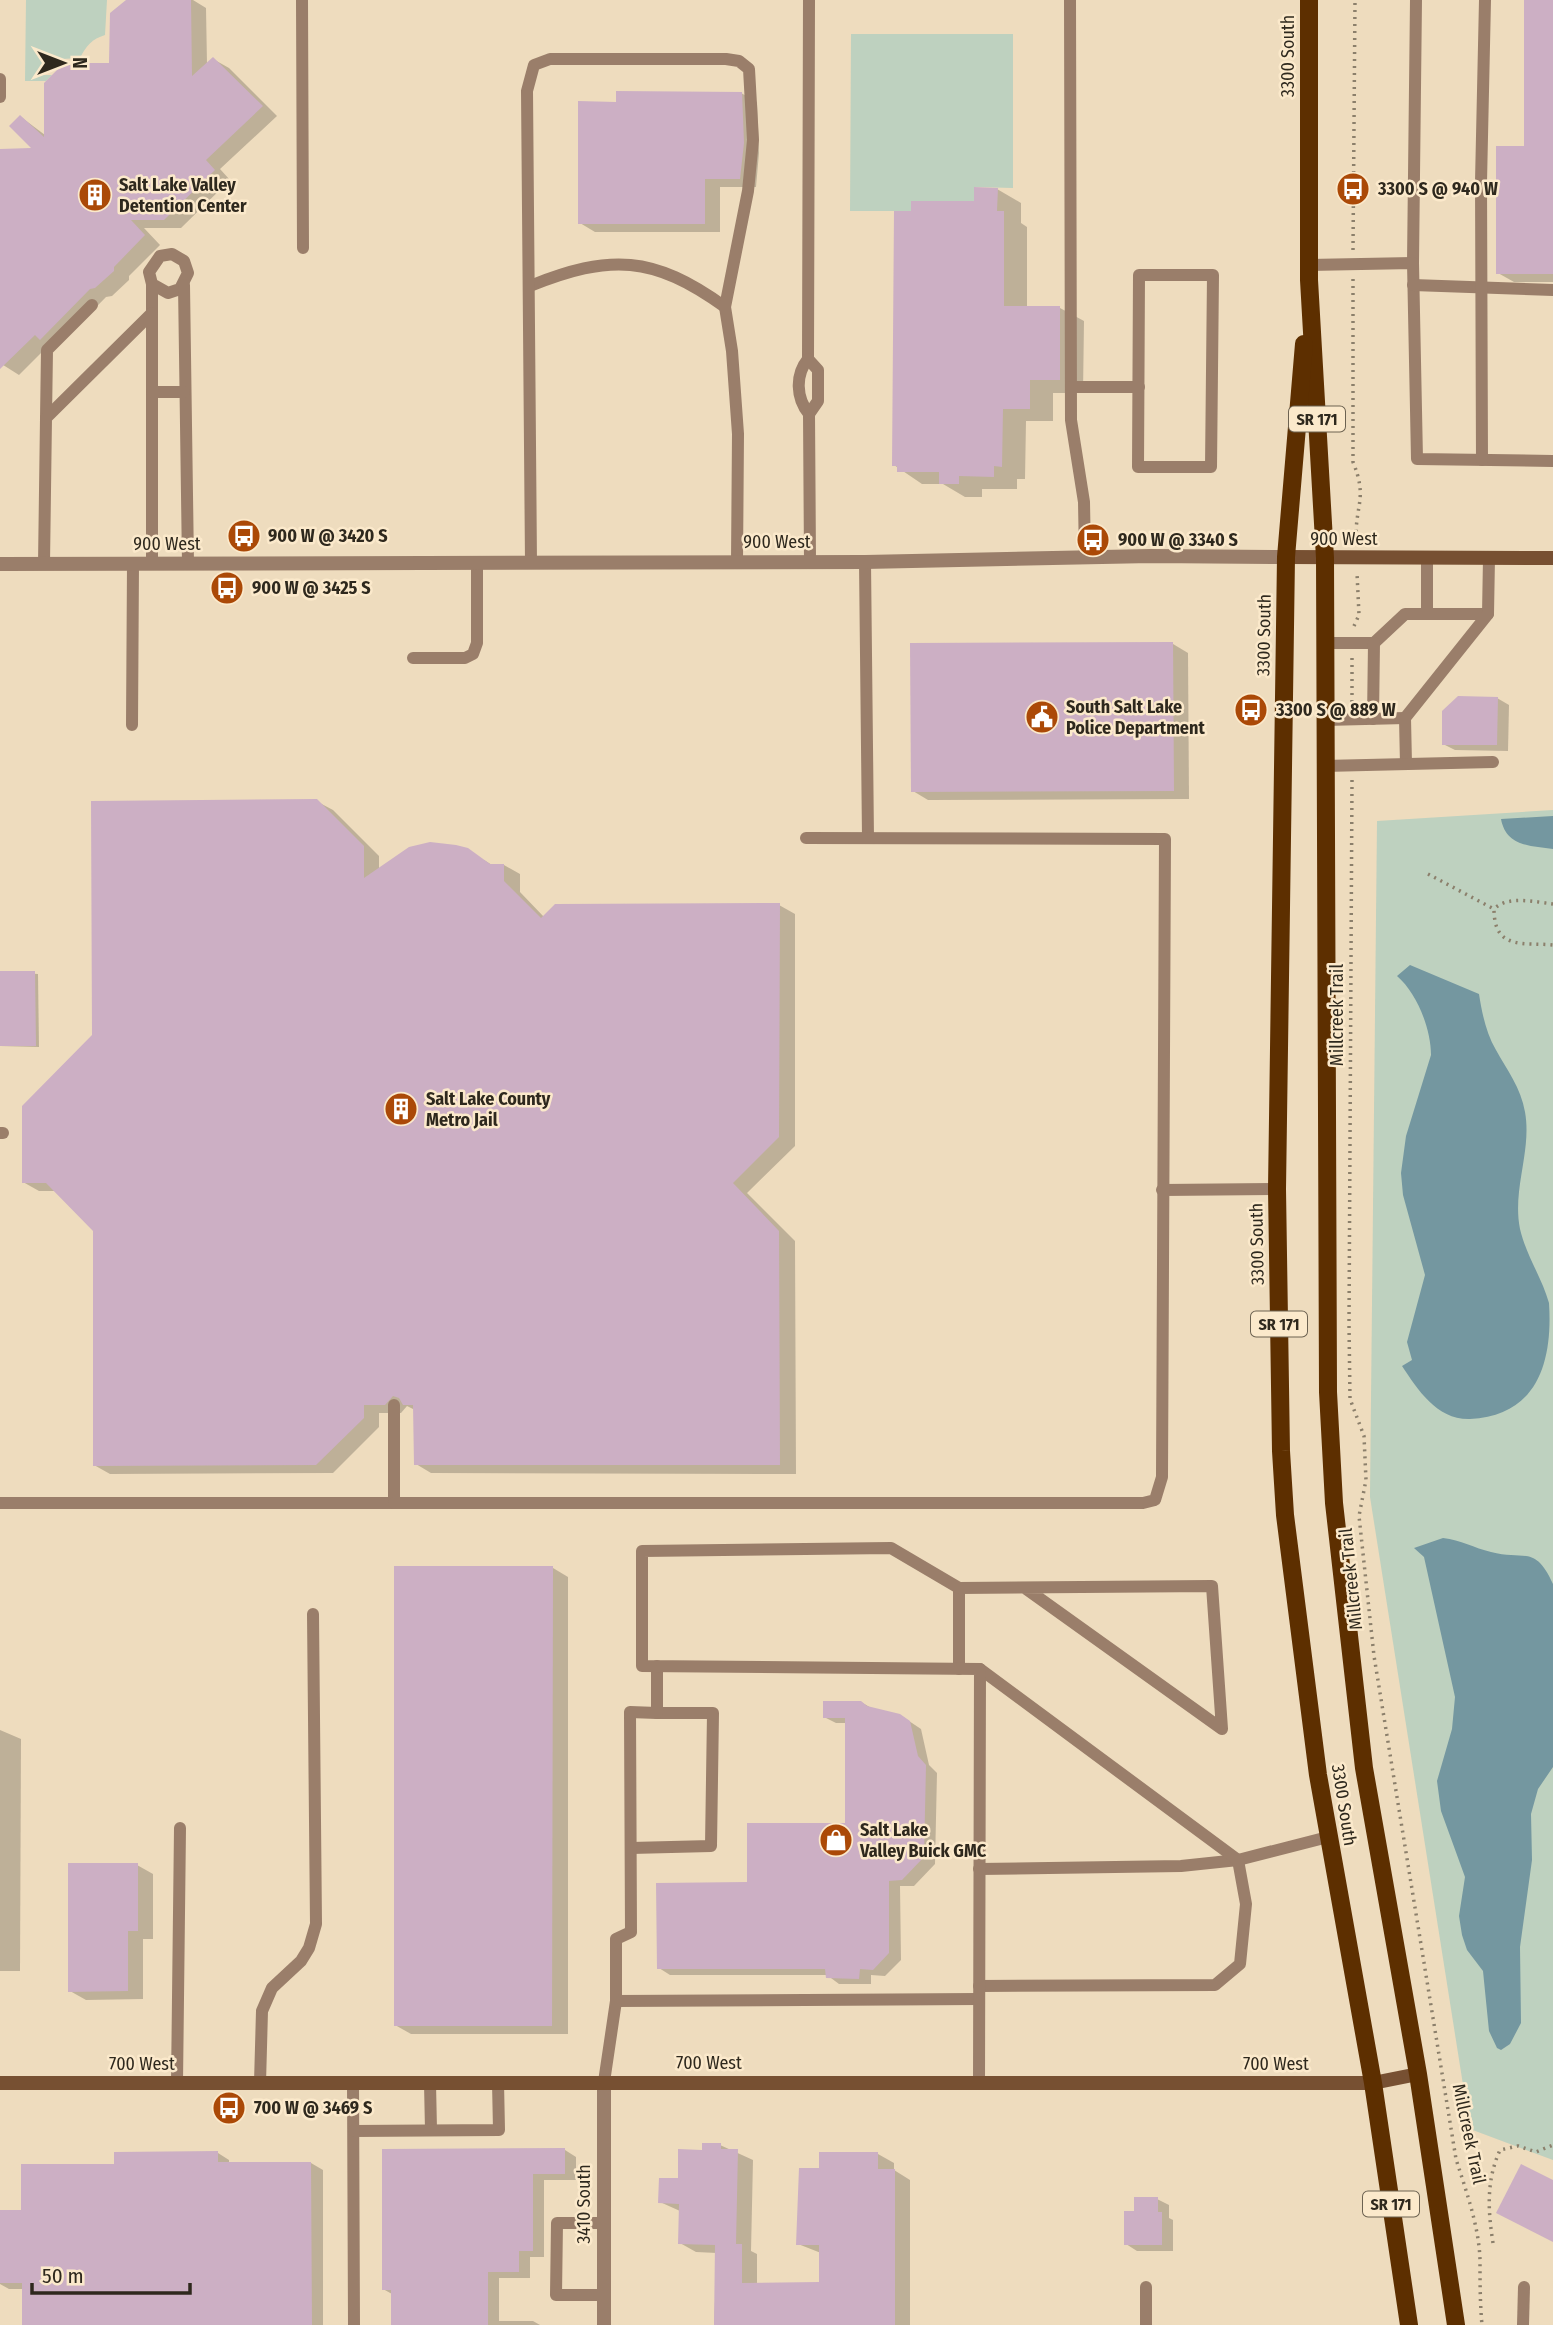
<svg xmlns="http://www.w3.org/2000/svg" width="1553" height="2325" viewBox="0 0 1553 2325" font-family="'Fira Sans Condensed',sans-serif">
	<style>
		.green { fill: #bed1bf }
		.water { fill: #7497a0 }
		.shadow { fill: #0003 }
		.building { fill: #ccafc4 }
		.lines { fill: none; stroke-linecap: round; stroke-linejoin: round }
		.path { stroke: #8b7f6b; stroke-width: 3.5; stroke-dasharray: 2 5; stroke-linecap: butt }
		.lane { stroke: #9a7e6a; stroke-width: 12 }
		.street { stroke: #9a7e6a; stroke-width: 14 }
		.secondary { stroke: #775032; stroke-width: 14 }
		.primary { stroke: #5d2f00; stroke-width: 18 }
		.labels { text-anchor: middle; stroke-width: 5; stroke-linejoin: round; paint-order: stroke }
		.shield { fill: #fbe9cb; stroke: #6c6251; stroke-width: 2 }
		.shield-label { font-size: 16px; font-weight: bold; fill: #2e281d }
		.street-label { font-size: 18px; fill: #2e281d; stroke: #fbe9cb }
		.poi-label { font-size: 18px; font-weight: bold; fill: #2e281d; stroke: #fbe9cb; text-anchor: start }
	</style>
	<rect width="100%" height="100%" fill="#eedcbe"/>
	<g class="green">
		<path d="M26,0H107L105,35C92,39 86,46 80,58L44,60V75H52L46,81H25Z"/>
		<path d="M851,34H1013V188L975,187L974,201H911V211H850Z"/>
		<path d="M1553,810V2160L1470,2129L1370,1497L1377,821Z"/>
	</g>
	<g class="water">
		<path d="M1553,816V849C1530,846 1506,846 1501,819Z"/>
		<path d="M1410,965L1479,994C1482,1013 1486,1033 1496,1050C1507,1070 1521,1088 1525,1112C1532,1151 1512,1189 1520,1229C1526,1255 1542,1278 1549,1303C1553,1364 1536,1416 1470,1419C1437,1420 1418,1390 1402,1366L1412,1360L1407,1342L1425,1275L1403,1195L1401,1173L1406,1136L1431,1055C1431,1029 1417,993 1397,976Z"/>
		<path d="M1443,1538C1461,1540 1474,1548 1491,1552C1524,1561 1535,1544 1553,1584V1767L1538,1789L1531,1814L1532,1860L1520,1947L1521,2023L1510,2044L1501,2050L1497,2048L1489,2031L1483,1971L1467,1950L1462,1935L1459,1916L1465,1877L1441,1811L1437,1781L1452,1729L1455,1697L1424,1557L1414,1548Z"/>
	</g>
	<g class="shadow">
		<path d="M127,0H193L206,8L207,64L213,59L229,68L277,116L220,169L230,180L181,228H144L160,245L129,276V280L112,296L106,297L56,348L50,344L19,375L0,363V150H35L21,117L45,135L111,65Z"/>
		<path d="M1526,0H1553V282H1514L1498,273L1526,148Z"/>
		<path d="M741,93L757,102L759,153L756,187H720V232H595L580,223L618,103Z"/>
		<path d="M997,189L1021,203V223L1027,227V308H1060L1084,321L1083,393H1053V421H1026L1025,479H1017V489H982V497H965L943,484H922L894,465L913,212L976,203Z"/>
		<path d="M1173,644L1188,653L1189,799L928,800L913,791Z"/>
		<path d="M1497,698L1509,705L1508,751L1455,750L1443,744Z"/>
		<path d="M316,801L333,810L379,856V870L484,860L492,865H504L520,874V892L544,917L779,905L795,914V1146L747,1193L795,1241L796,1474L431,1473L416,1464L415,1410L407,1406L401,1413H379V1427L333,1473L110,1474L94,1465L95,1230L56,1191H39L23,1182Z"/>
		<path d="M0,972L38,974L39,1047L0,1046Z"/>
		<path d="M553,1568L568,1577V2034H411L395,2025Z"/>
		<path d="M861,1702L873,1709L900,1715L921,1729L929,1765L937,1773L935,1864L914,1886H900L901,1960L885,1976L871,1975V1984H839L827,1975H670L659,1968L749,1884L847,1825V1723H836L824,1717Z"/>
		<path d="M0,1730L21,1739L20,1971H0Z"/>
		<path d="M137,1865L153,1874V1939H143V1999L86,2000L70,1991Z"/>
		<path d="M720,2145L753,2160L751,2251L757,2254V2285L821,2284V2253L798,2244L821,2170L878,2154L894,2163V2170L910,2180V2325H714L717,2253L696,2252L680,2243V2211L660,2202L704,2152Z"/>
		<path d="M383,2150H565L576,2157V2180H544V2257H530V2278H499V2321H533L540,2325H393L392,2294L383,2289Z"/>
		<path d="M218,2153L229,2160V2164L311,2163L323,2170V2325H24L23,2289H9L0,2284V2212H23L115,2165Z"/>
		<path d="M1157,2199L1169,2205V2218L1173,2220V2251H1137L1126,2244L1135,2213Z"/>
	</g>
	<g class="building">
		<path d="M126,0H191L192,76L213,57L263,106L206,160L215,170L164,220H131L145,235L114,267V271L95,288L90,289L40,340L35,335L0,369V149L31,148L9,126L20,115L44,137V83L64,63H109L110,13Z"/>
		<path d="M1524,0H1553V274H1496V146H1524Z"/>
		<path d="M616,91L742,92L744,143L740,179H705V224H578V101L616,102Z"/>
		<path d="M974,187L998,188L997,211H1004V306H1060V380H1030V409H1003L1002,467L994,466V477L959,476V484H939V472H897V466H892L894,211H911V201H974Z"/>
		<path d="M1173,642L1174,791L911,792L910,643Z"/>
		<path d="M1458,696L1498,697L1497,745H1442V711Z"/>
		<path d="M317,799L364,846V878L409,847L430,842L456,845L468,848L490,864H504V881L541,918L555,904L780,903L779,1137L733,1183L779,1231L780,1465H414L413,1405H403L399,1398L393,1396L385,1405H364V1418L316,1465L93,1466V1231L46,1183H22V1106L92,1035L91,801Z"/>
		<path d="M0,971H35L36,1046H0Z"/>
		<path d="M394,1566H553L552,2026H394Z"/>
		<path d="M823,1701H861L867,1706L900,1714L910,1721L918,1756L926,1765L924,1857L902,1880L889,1881V1953L873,1970L860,1969L859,1979L826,1978L825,1969H657L656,1883L747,1882V1823H845V1718H823Z"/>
		<path d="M68,1863H138V1931H128V1991L68,1992Z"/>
		<path d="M702,2143H721V2149H738L736,2244H742V2283L819,2282V2245H796L799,2168H819V2152H878V2169H895V2325H714L715,2245L678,2244L679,2204L658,2203L659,2178H678V2149L702,2150Z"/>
		<path d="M565,2148V2174H533V2251H519V2272H488V2325H391V2290H382V2149Z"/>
		<path d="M218,2151V2162H311L312,2325H22V2283H0V2210H21V2164H114V2152Z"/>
		<path d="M1521,2164L1553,2180V2242L1496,2213Z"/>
		<path d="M1134,2197H1158V2212H1162V2245H1124V2211H1134Z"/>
	</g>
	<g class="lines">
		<g class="path">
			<path d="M1353,250L1355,0"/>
			<path d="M1353,279V462C1368,499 1355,504 1356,541"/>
			<path d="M1354,626L1359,615L1357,573"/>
			<path d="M1352,658V703"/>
			<path d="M1352,780L1349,1324L1350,1399L1364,1436L1366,1480L1359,1516L1374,1656L1456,2159C1466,2191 1479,2226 1480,2260C1480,2282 1480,2303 1482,2325"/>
			<path d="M1428,874L1494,909"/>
			<path d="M1553,904C1535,902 1508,895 1494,909C1494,951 1524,942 1553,945"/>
			<path d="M1493,2243C1488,2211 1486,2181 1500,2150L1518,2146L1536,2152L1553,2145"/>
		</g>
		<g class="lane">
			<path d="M302,0L303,248"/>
			<path d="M809,0L808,359C795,375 796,398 809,414"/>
			<path d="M1070,0L1071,420L1084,502L1085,557"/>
			<path d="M0,79V97"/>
			<path d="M1413,263L1416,0"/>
			<path d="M1309,265L1413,263L1417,459L1553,461"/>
			<path d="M1139,275H1213L1211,467H1138Z"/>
			<path d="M152,284L168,293L180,289L188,273L184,261L172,254L160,256L149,272L152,284V564"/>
			<path d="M184,285L188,564"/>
			<path d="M1413,285L1553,290"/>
			<path d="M530,286C610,254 653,255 725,307"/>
			<path d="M808,359L818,370V401L809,414L810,561"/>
			<path d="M1071,387H1139"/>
			<path d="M152,392H184"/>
			<path d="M46,418L47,350L92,305"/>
			<path d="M1482,460L1481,182L1485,0"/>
			<path d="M1427,558V614"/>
			<path d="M865,562L868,838"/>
			<path d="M531,563L527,91L534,65L550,59H726L739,61L749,69L753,140L748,191L725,307L732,351L738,434L737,562"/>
			<path d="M44,564L46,418L152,313"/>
			<path d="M1325,643H1374L1405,614H1488"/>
			<path d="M413,658H465L473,654L477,643V563"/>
			<path d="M1373,719L1374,643"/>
			<path d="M1325,720L1405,718"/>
			<path d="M132,725L133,564"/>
			<path d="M1406,764L1405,718L1488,614L1489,558"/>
			<path d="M1324,766L1493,762"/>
			<path d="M0,1133H3"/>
			<path d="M1162,1190L1277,1189"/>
			<path d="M0,1503H394V1405"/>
			<path d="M394,1503H1143L1155,1500L1162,1477L1165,839L806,838"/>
			<path d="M959,1588V1669"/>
			<path d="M631,1848L711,1846L713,1713H657"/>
			<path d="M979,1869L1181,1866L1238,1860L1328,1837"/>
			<path d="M979,1986L1215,1985L1240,1964L1246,1904L1238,1860L980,1669"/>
			<path d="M616,2001L979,1999"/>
			<path d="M604,2082L616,2001V1939L631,1932L630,1712L657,1713V1666"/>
			<path d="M177,2083L180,1828"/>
			<path d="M260,2083L262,2011L272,1988L301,1961L309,1948L316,1924L313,1614"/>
			<path d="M353,2083L354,2325"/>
			<path d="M430,2083L431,2130"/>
			<path d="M979,2083L980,1669L642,1666V1551L891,1548L959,1588L1212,1586L1222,1729L1025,1588"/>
			<path d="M354,2131L499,2130L498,2082"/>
			<path d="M603,2223H557L556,2295H604"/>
			<path d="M1146,2325V2287"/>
			<path d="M1523,2325L1524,2287"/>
		</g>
		<g class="street">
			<path d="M0,564L865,562L1151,556L1286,557"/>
			<path d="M604,2325V2082"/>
		</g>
		<g class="secondary">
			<path d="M1286,557L1553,558"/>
			<path d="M0,2083H1373L1418,2074"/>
		</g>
		<g class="primary">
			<path d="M1309,0V280L1325,558L1328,1392L1334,1503L1364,1768L1418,2074L1456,2325"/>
			<path d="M1304,344L1286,557L1277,1189L1281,1451L1285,1515L1318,1775L1373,2083L1409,2325"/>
		</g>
	</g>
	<defs>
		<symbol id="bus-disc" viewBox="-11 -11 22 22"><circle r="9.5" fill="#ab4907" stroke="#fbe9cb"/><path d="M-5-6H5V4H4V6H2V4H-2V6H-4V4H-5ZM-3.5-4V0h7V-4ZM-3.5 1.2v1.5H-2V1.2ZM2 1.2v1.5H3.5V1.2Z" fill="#fff"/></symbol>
		<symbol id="building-disc" viewBox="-11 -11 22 22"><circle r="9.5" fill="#ab4907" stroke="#fbe9cb"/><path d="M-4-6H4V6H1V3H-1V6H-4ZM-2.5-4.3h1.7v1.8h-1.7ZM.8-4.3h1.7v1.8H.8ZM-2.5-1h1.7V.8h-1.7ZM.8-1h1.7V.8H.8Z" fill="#fff"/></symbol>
		<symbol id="civic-disc" viewBox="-11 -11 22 22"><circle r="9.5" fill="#ab4907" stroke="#fbe9cb"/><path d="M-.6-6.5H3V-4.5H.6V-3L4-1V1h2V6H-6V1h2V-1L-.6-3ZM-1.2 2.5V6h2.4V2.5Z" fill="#fff"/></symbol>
		<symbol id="shop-disc" viewBox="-11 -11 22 22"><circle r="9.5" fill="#ab4907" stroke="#fbe9cb"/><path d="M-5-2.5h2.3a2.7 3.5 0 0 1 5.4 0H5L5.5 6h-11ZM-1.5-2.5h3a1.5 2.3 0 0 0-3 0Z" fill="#fff"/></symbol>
	</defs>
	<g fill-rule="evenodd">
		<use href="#bus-disc" x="1334" y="170" width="38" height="38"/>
		<use href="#building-disc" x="76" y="176" width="38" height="38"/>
		<use href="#bus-disc" x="225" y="517" width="38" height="38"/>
		<use href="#bus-disc" x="1074" y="521" width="38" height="38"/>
		<use href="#bus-disc" x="208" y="569" width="38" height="38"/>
		<use href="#bus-disc" x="1232" y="691" width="38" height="38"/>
		<use href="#civic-disc" x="1023" y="698" width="38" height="38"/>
		<use href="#building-disc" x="382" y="1090" width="38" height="38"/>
		<use href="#shop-disc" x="817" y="1821" width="38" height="38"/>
		<use href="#bus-disc" x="210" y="2089" width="38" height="38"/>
	</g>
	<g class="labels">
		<g class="shield">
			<rect x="1289" y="406.5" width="56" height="25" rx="5"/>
			<rect x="1251" y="1311.5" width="56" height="25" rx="5"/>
			<rect x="1363" y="2191.5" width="56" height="25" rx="5"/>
		</g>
		<g class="shield-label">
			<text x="1317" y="425">SR 171</text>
			<text x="1279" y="1330">SR 171</text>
			<text x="1391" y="2210">SR 171</text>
		</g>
		<g class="street-label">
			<text transform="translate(1288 56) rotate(-90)" y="6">3300 South</text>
			<text x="1344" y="545">900 West</text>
			<text x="777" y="548">900 West</text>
			<text x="167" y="550">900 West</text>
			<text transform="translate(1264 635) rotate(-89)" y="6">3300 South</text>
			<text transform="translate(1337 1015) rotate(-90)" y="6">Millcreek Trail</text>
			<text transform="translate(1257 1244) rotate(-91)" y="6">3300 South</text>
			<text transform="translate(1351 1579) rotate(-96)" y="6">Millcreek Trail</text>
			<text transform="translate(1344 1805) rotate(81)" y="6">3300 South</text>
			<text x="709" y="2069">700 West</text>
			<text x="142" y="2070">700 West</text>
			<text x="1276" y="2070">700 West</text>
			<text transform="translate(1469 2134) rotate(78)" y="6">Millcreek Trail</text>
			<text transform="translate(584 2204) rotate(-90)" y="6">3410 South</text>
		</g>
		<g class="poi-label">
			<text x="119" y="191">Salt Lake Valley<tspan x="119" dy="21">Detention Center</tspan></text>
			<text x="1378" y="195">3300 S @ 940 W</text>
			<text x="268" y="542">900 W @ 3420 S</text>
			<text x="1118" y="546">900 W @ 3340 S</text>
			<text x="252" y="594">900 W @ 3425 S</text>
			<text x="1066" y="713">South Salt Lake<tspan x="1066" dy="21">Police Department</tspan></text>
			<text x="1276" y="716">3300 S @ 889 W</text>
			<text x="426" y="1105">Salt Lake County<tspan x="426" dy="21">Metro Jail</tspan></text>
			<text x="860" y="1836">Salt Lake<tspan x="860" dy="21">Valley Buick GMC</tspan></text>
			<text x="254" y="2114">700 W @ 3469 S</text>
		</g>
	</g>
	<g transform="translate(63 63) rotate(90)" stroke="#fbe9cb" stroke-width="5" paint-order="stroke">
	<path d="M0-5L12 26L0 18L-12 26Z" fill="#2e281d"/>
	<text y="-10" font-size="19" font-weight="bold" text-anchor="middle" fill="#2e281d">N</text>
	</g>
	<path d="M32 2283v10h158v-10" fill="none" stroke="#2e281d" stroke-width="3.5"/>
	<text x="42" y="2283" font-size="21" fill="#2e281d" stroke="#fbe9cb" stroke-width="5" paint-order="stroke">50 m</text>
</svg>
